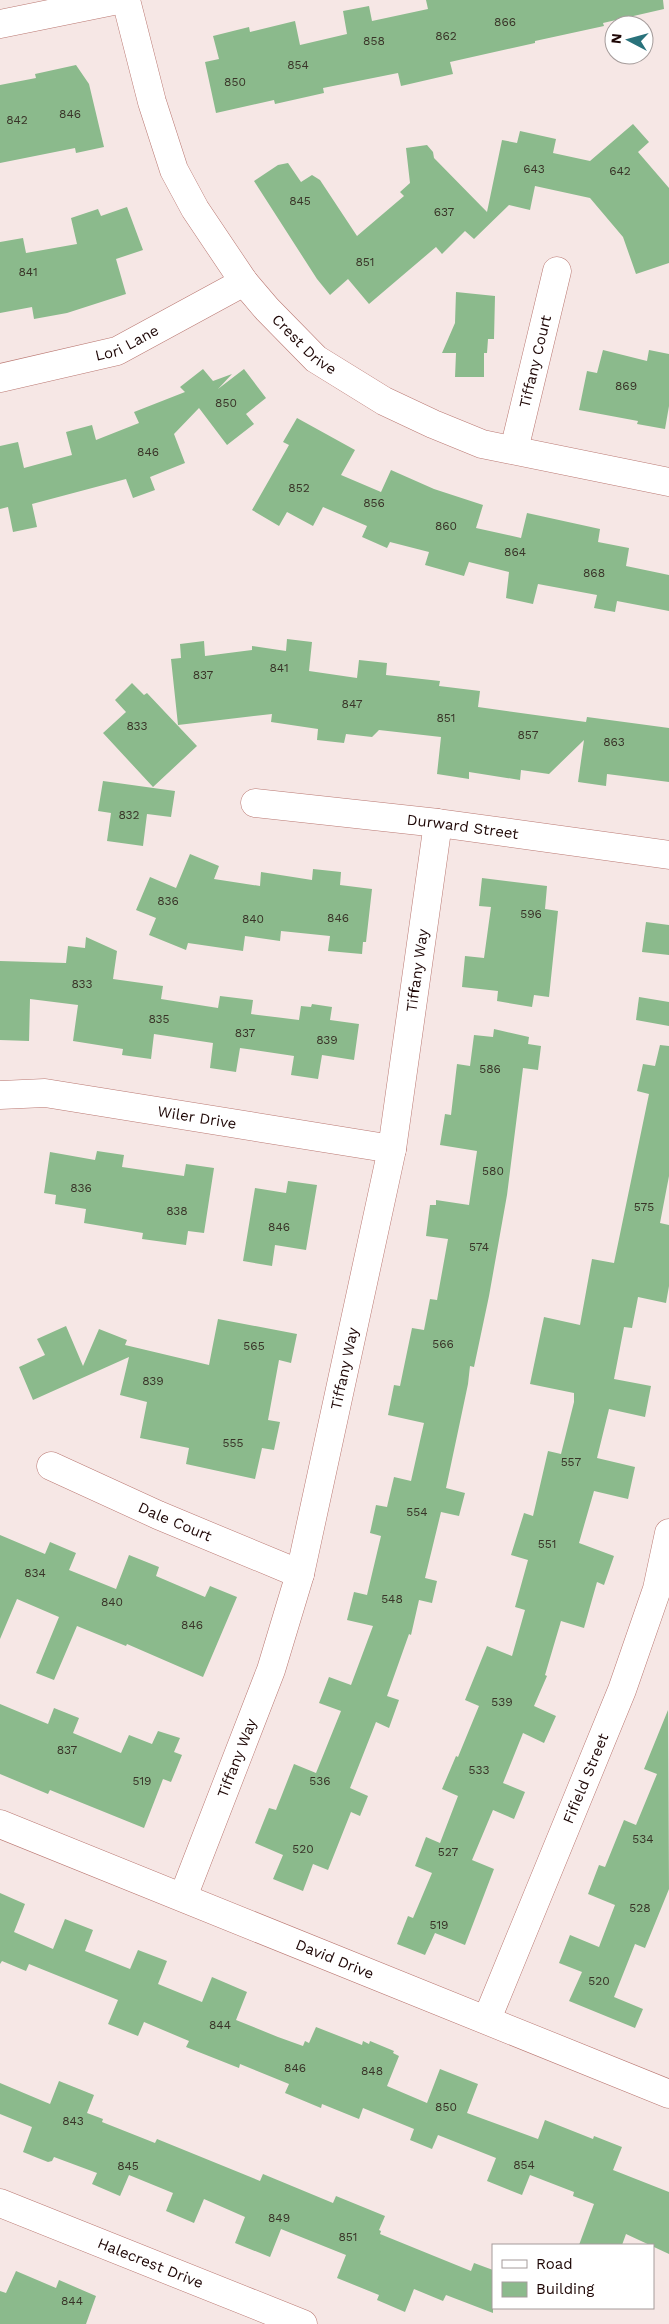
<svg xmlns="http://www.w3.org/2000/svg" width="669" height="2324" viewBox="0 0 669 2324" font-family="'Work Sans',sans-serif">
	<style>
		.building { fill: #8bba8c }
		.lines { fill: none; stroke-linecap: round; stroke-linejoin: round }
		.minor-casing { stroke: #ba7872; stroke-width: 29 }
		.minor { stroke: #fff; stroke-width: 28 }
		.labels { text-anchor: middle; stroke-width: 4.5; stroke-linejoin: round; paint-order: stroke }
		.number-label { font-size: 12px; fill: #393428 }
		.street-label { font-size: 15px; fill: #1e0706; stroke: #fff }
	</style>
	<rect width="100%" height="100%" fill="#f6e7e5"/>
	<g class="building">
		<path d="M426,0H663L664,9L603,23L604,26L535,41V43L450,62L453,74L401,86L398,73L323,88L324,93L275,104L274,100L216,113L205,62L219,59L213,36L249,27L250,32L295,21L300,45L347,34L343,11L369,6L372,21L428,9Z"/>
		<path d="M76,65L89,84L104,147L76,153L75,148L0,163V85L36,78L35,74Z"/>
		<path d="M633,124L649,142L638,152L669,188V263L636,274L623,237L590,198L535,186L530,210L509,205L474,239L465,231L442,254L436,247L369,304L348,279L330,295L317,279L254,181L278,165L288,163L301,182L312,175L320,180L357,236L404,196L400,192L410,183L406,148L427,145L433,152L434,158L487,212L502,140L517,143L520,131L556,139L553,153L590,161Z"/>
		<path d="M127,207L143,250L116,259L126,294L67,313L34,319L32,307L0,313V242L23,238L26,253L77,244L71,218L98,209L101,216Z"/>
		<path d="M456,292L495,296L494,339H488L487,353H484V377H455L456,353H442L455,323Z"/>
		<path d="M603,350L647,361L649,350L669,354V406L665,429L637,424L638,421L579,410L587,371L597,373Z"/>
		<path d="M203,369L213,381L232,374L218,389L244,369L266,398L246,414L254,424L227,445L199,408L174,434L185,463L150,477L155,490L133,498L126,479L32,504L37,527L13,532L8,507L0,509V446L18,442L24,468L72,455L66,432L92,425L96,440L139,423L134,412L185,392L180,387Z"/>
		<path d="M297,418L355,450L341,475L381,492L391,470L434,489L483,505L476,528L521,538L527,513L600,529L598,542L629,548L626,566L669,575V611L617,601L615,612L594,608L597,595L538,584L533,604L506,598L509,572L469,562L464,576L425,565L429,552L390,542L387,548L362,537L367,526L323,507L313,526L287,512L279,526L252,510L289,445L283,442Z"/>
		<path d="M287,639L312,642L309,671L357,678L359,660L387,663L386,675L440,681L439,686L480,691L478,707L586,722L587,717L669,728V782L607,774L606,786L578,782L584,740L549,774L521,770L520,780L469,772V779L437,774L441,737L379,730L372,737L346,734L344,743L317,740L318,729L271,722L272,714L178,725L171,659L181,658L180,644L204,641L205,656L252,650V646L286,651Z"/>
		<path d="M132,683L144,695L147,693L197,746L153,787L103,733L126,712L115,700Z"/>
		<path d="M103,781L175,791L171,817L147,814L143,846L107,841L111,813L98,811Z"/>
		<path d="M190,854L219,866L214,879L260,886L261,872L312,880L313,869L341,872L340,885L372,889L366,942H363L362,954L328,951L330,936L281,931L280,941L245,936L243,951L188,943L186,950L149,935L156,918L136,910L150,877L176,888Z"/>
		<path d="M482,878L547,886L545,909L558,911L549,997L534,995L532,1007L497,1001L498,991L462,987L465,956L484,958L491,907L479,906Z"/>
		<path d="M646,922L669,925V955L642,952Z"/>
		<path d="M86,937L117,951L113,979L163,986L161,999L218,1008L220,996L253,1000L251,1014L299,1020L301,1006L311,1007L312,1004L332,1007L330,1020L359,1024L354,1060L322,1055L318,1079L291,1075L294,1056L240,1048L236,1072L210,1068L213,1043L154,1034L151,1059L122,1055L123,1049L73,1041L78,1005L30,999L29,1041L0,1040V961L66,963L68,946L85,948Z"/>
		<path d="M639,997L669,1002V1026L636,1020Z"/>
		<path d="M494,1029L529,1037L528,1044L541,1046L538,1070L523,1068L507,1195L489,1296L474,1367L470,1366L468,1384L446,1488L465,1493L459,1516L441,1512L425,1578L437,1581L432,1603L419,1600L411,1635L409,1634L387,1696L399,1700L389,1728L376,1722L350,1788L368,1796L360,1816L351,1812L328,1870L313,1864L303,1891L273,1879L283,1855L255,1843L269,1808L276,1810L294,1764L316,1773L341,1711L319,1703L329,1677L351,1685L373,1626L347,1620L354,1592L367,1595L381,1536L370,1533L376,1505L387,1507L394,1477L411,1481L424,1423L388,1415L394,1385L400,1386L412,1328L424,1330L430,1299L437,1300L448,1239L426,1236L430,1205H436V1200L469,1205L477,1151L440,1145L445,1114L451,1115L457,1064L470,1066L474,1035L493,1037Z"/>
		<path d="M660,1045L669,1046V1176L660,1223L669,1225V1286L666,1303L638,1297L632,1328L624,1327L614,1379L651,1386L645,1417L609,1409L597,1458L635,1467L628,1499L594,1491L579,1543L614,1556L604,1585L597,1582L584,1628L561,1621L545,1675L547,1676L534,1706L556,1716L544,1743L523,1733L503,1783L525,1792L514,1819L493,1810L472,1860L494,1869L465,1945L435,1933L425,1955L397,1944L408,1916L413,1918L432,1873L415,1866L426,1837L440,1843L458,1796L442,1789L456,1756L458,1757L479,1706L465,1700L487,1646L512,1656L525,1610L515,1607L528,1560L511,1555L524,1513L533,1516L548,1451L561,1454L574,1402V1393L530,1384L544,1317L580,1325L592,1259L614,1263L649,1094L637,1091L643,1064L655,1066Z"/>
		<path d="M97,1151L124,1155L122,1167L184,1176L186,1164L214,1168L204,1233L188,1231L186,1245L142,1239L143,1233L84,1223L86,1209L55,1204L56,1195L44,1193L50,1152L95,1160Z"/>
		<path d="M288,1181L317,1185L306,1250L275,1245L272,1266L243,1261L255,1188L286,1193Z"/>
		<path d="M218,1319L297,1334L291,1363L279,1360L268,1420L280,1422L274,1450L262,1448L255,1479L186,1464L189,1448L140,1438L147,1402L120,1395L129,1357L33,1400L19,1367L45,1355L37,1339L66,1326L83,1366L99,1329L127,1340L125,1345L209,1365Z"/>
		<path d="M0,1535L45,1554L50,1542L76,1553L69,1570L116,1589L129,1555L159,1567L156,1576L205,1597L210,1586L237,1597L203,1677L127,1644L126,1646L77,1626L54,1680L36,1673L59,1617L17,1599L0,1639Z"/>
		<path d="M0,1704L48,1724L54,1708L79,1718L73,1733L121,1753L129,1735L152,1744L158,1731L180,1738L174,1752L182,1755L171,1782L163,1779L144,1828L50,1790L48,1794L0,1774Z"/>
		<path d="M668,1710L669,1889L645,1948L635,1944L614,1997L643,2009L635,2028L569,2001L582,1972L559,1963L570,1935L599,1947L615,1905L588,1894L599,1865L605,1867L624,1820L636,1825L657,1774L644,1769Z"/>
		<path d="M0,1893L25,1904L14,1932L53,1949L65,1919L93,1930L85,1951L130,1969L138,1950L167,1961L158,1984L202,2002L212,1977L247,1992L236,2020L278,2037L303,2046L305,2041L309,2043L316,2027L362,2045L363,2041L369,2044L370,2041L394,2051L393,2053L399,2056L387,2086L427,2103L440,2069L478,2084L467,2113L538,2139L545,2120L593,2139L594,2136L622,2147L613,2170L669,2192V2254L626,2234L622,2245H579L594,2204L573,2196L574,2192L530,2175L522,2195L487,2181L496,2158L438,2135L432,2149L410,2140L414,2129L363,2108L359,2119L322,2104L321,2108L285,2093L289,2084L240,2064L239,2068L186,2047L189,2041L144,2022L138,2036L108,2024L118,2000L29,1964L26,1971L2,1961L0,1964Z"/>
		<path d="M59,2081L94,2095L87,2113L103,2119L102,2122L155,2143L157,2139L260,2181L263,2174L333,2203L336,2196L385,2216L379,2230L381,2231L380,2234L471,2271L474,2263L493,2270V2313L446,2295L443,2301L414,2289L405,2312L377,2300L379,2295L337,2278L346,2255L281,2229L270,2257L235,2243L245,2217L204,2199L194,2223L166,2211L173,2193L129,2175L120,2196L92,2184L97,2173L54,2157L52,2161L48,2162L23,2152L32,2127L0,2114V2083L50,2104Z"/>
		<path d="M16,2271L56,2288L59,2280L96,2296L86,2324H0V2291L6,2293Z"/>
	</g>
	<g class="lines">
		<defs>
			<g id="minor">
				<path id="s1" d="M126,0L152,102L174,170L195,209L244,282L267,309L316,359L384,401L433,424L482,444L669,482"/>
				<path d="M0,24L118,0"/>
				<path id="s2" d="M0,378L117,351L244,282"/>
				<path id="s3" d="M514,450L557,271"/>
				<path id="s4" d="M255,803L438,823L669,855"/>
				<path id="s5" d="M0,1095L45,1093L392,1149"/>
				<path id="s6" d="M51,1466L158,1515L300,1574"/>
				<path id="s7" d="M0,1824L669,2094"/>
				<path id="s8" d="M183,1897L271,1670L300,1574L392,1149L438,823"/>
				<path id="s9" d="M487,2019L622,1690L657,1589L669,1533"/>
				<path id="s10" d="M0,2203L303,2324"/>
			</g>
		</defs>
		<use href="#minor" class="minor-casing"/>
		<use href="#minor" class="minor"/>
	</g>
	<g class="labels">
		<g class="number-label">
			<text x="505" y="26">866</text>
			<text x="446" y="40">862</text>
			<text x="374" y="45">858</text>
			<text x="298" y="69">854</text>
			<text x="235" y="86">850</text>
			<text x="70" y="118">846</text>
			<text x="17" y="124">842</text>
			<text x="534" y="173">643</text>
			<text x="620" y="175">642</text>
			<text x="300" y="205">845</text>
			<text x="444" y="216">637</text>
			<text x="365" y="266">851</text>
			<text x="28" y="276">841</text>
			<text x="626" y="390">869</text>
			<text x="226" y="407">850</text>
			<text x="148" y="456">846</text>
			<text x="299" y="492">852</text>
			<text x="374" y="507">856</text>
			<text x="446" y="530">860</text>
			<text x="515" y="556">864</text>
			<text x="594" y="577">868</text>
			<text x="279" y="672">841</text>
			<text x="203" y="679">837</text>
			<text x="352" y="708">847</text>
			<text x="446" y="722">851</text>
			<text x="137" y="730">833</text>
			<text x="528" y="739">857</text>
			<text x="614" y="746">863</text>
			<text x="129" y="819">832</text>
			<text x="168" y="905">836</text>
			<text x="531" y="918">596</text>
			<text x="338" y="922">846</text>
			<text x="253" y="923">840</text>
			<text x="82" y="988">833</text>
			<text x="159" y="1023">835</text>
			<text x="245" y="1037">837</text>
			<text x="327" y="1044">839</text>
			<text x="490" y="1073">586</text>
			<text x="493" y="1175">580</text>
			<text x="81" y="1192">836</text>
			<text x="644" y="1211">575</text>
			<text x="177" y="1215">838</text>
			<text x="279" y="1231">846</text>
			<text x="479" y="1251">574</text>
			<text x="443" y="1348">566</text>
			<text x="254" y="1350">565</text>
			<text x="153" y="1385">839</text>
			<text x="233" y="1447">555</text>
			<text x="571" y="1466">557</text>
			<text x="417" y="1516">554</text>
			<text x="547" y="1548">551</text>
			<text x="35" y="1577">834</text>
			<text x="392" y="1603">548</text>
			<text x="112" y="1606">840</text>
			<text x="192" y="1629">846</text>
			<text x="502" y="1706">539</text>
			<text x="67" y="1754">837</text>
			<text x="479" y="1774">533</text>
			<text x="142" y="1785">519</text>
			<text x="320" y="1785">536</text>
			<text x="643" y="1843">534</text>
			<text x="303" y="1853">520</text>
			<text x="448" y="1856">527</text>
			<text x="640" y="1912">528</text>
			<text x="439" y="1929">519</text>
			<text x="599" y="1985">520</text>
			<text x="220" y="2029">844</text>
			<text x="295" y="2072">846</text>
			<text x="372" y="2075">848</text>
			<text x="446" y="2111">850</text>
			<text x="73" y="2125">843</text>
			<text x="524" y="2169">854</text>
			<text x="128" y="2170">845</text>
			<text x="279" y="2222">849</text>
			<text x="348" y="2241">851</text>
			<text x="72" y="2305">844</text>
		</g>
		<g class="street-label">
			<text dy="5" stroke="none"><textPath href="#s2" startOffset="132">Lori Lane</textPath></text>
			<text dy="5" stroke="none"><textPath href="#s1" startOffset="396">Crest Drive</textPath></text>
			<text dy="5" stroke="none"><textPath href="#s3" startOffset="91">Tiffany Court</textPath></text>
			<text dy="5" stroke="none"><textPath href="#s4" startOffset="209">Durward Street</textPath></text>
			<text dy="5" stroke="none"><textPath href="#s8" startOffset="959">Tiffany Way</textPath></text>
			<text dy="5" stroke="none"><textPath href="#s5" startOffset="199">Wiler Drive</textPath></text>
			<text dy="5" stroke="none"><textPath href="#s8" startOffset="554">Tiffany Way</textPath></text>
			<text dy="5" stroke="none"><textPath href="#s6" startOffset="136">Dale Court</textPath></text>
			<text dy="5" stroke="none"><textPath href="#s8" startOffset="149">Tiffany Way</textPath></text>
			<text dy="5" stroke="none"><textPath href="#s9" startOffset="260">Fifield Street</textPath></text>
			<text dy="5" stroke="none"><textPath href="#s7" startOffset="361">David Drive</textPath></text>
			<text dy="5" stroke="none"><textPath href="#s10" startOffset="162">Halecrest Drive</textPath></text>
		</g>
	</g>
	<rect x="492" y="2244" width="162" height="65" fill="#ffffff" stroke="#a59c9b"/>
	<rect x="502" y="2260" width="25" height="8" fill="#ffffff" stroke="#a59c9b"/>
	<text x="536" y="2269" font-size="15" fill="#1e0706">Road</text>
	<rect x="502" y="2282" width="25" height="15" fill="#8bba8c" stroke="#a59c9b"/>
	<text x="536" y="2294" font-size="15" fill="#1e0706">Building</text>
	<g transform="translate(629 40) rotate(276)"><circle r="24" fill="#ffffff" stroke="#a59c9b"/>
	<path d="M0-4L9 19L0 12L-9 19Z" fill="#29727b"/>
	<text y="-8" font-size="14" font-weight="bold" text-anchor="middle" fill="#1e0706">N</text>
	</g>
</svg>
